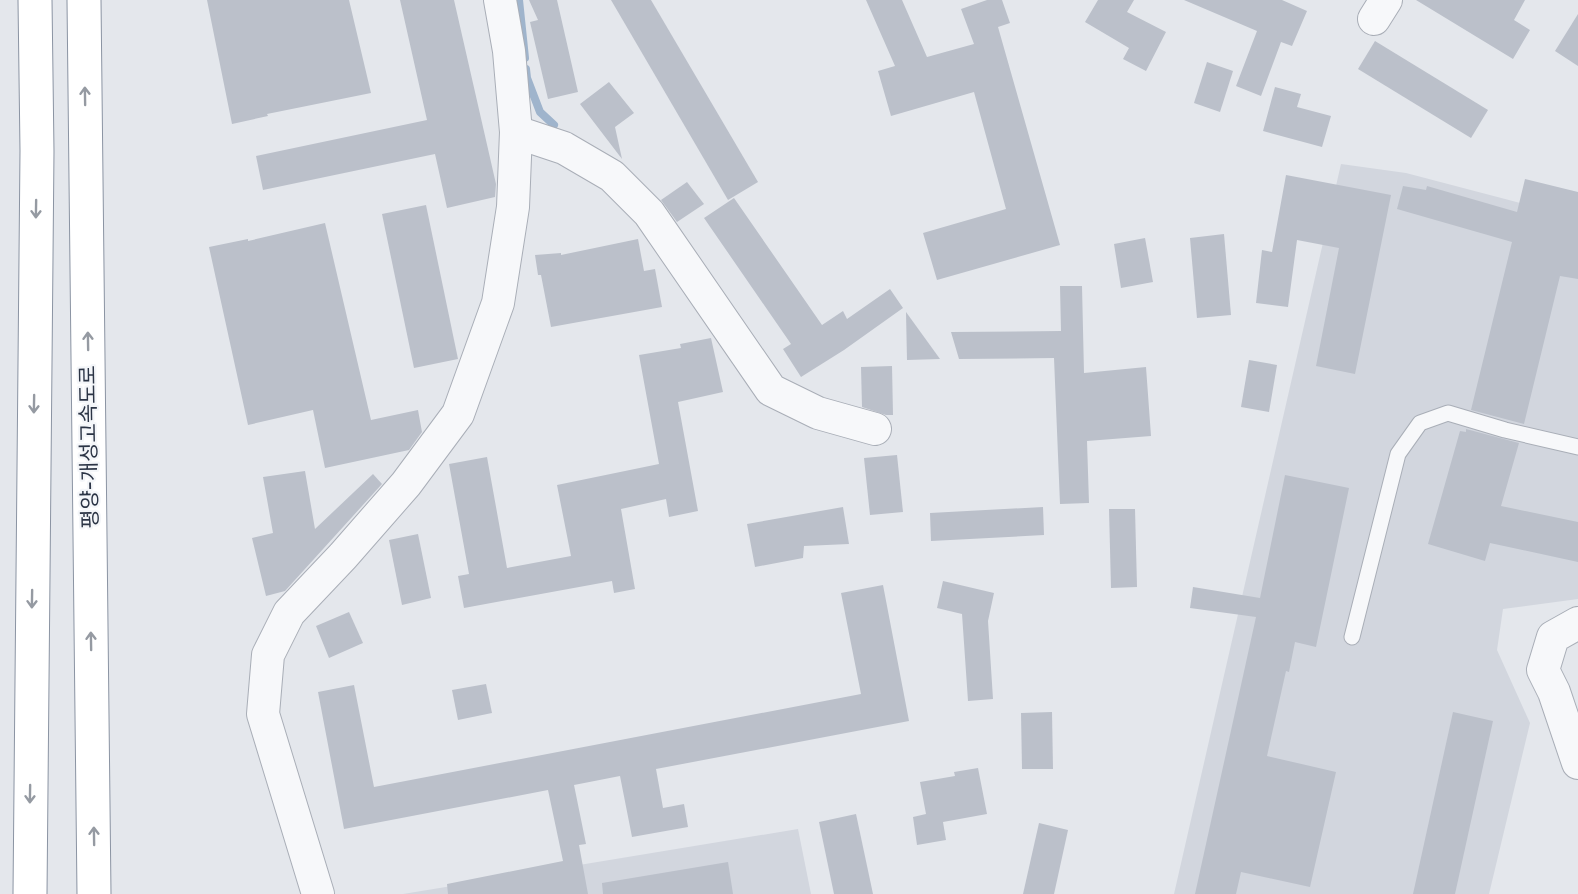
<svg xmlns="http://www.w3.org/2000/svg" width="1578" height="894" viewBox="0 0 1578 894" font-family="Cabin,'Noto Sans KR',sans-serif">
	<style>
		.built { fill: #d2d6de }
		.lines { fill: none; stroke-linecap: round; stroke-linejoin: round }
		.stream { stroke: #9fb4cc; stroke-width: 8 }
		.building { fill: #bbc0ca }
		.lane-casing { stroke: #a9aeb7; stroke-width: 17 }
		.street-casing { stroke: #a9aeb7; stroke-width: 34 }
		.highway-casing { stroke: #8b94a3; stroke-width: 35 }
		.lane { stroke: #f7f8fa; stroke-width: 15 }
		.street { stroke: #f7f8fa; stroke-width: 32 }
		.highway { stroke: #fff; stroke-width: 33 }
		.oneway { stroke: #959aa2 }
		.labels { text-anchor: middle; stroke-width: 4.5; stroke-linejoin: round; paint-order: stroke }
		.street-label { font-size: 21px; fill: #2b3445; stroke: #f4f6f9 }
	</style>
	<rect width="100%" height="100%" fill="#e4e7ec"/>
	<g class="built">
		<path d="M1341,164L1406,173L1578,218V599L1503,609L1497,650L1530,723L1489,894H1174Z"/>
		<path d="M798,829L811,894H403Z"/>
	</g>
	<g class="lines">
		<g class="stream">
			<path d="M519,0L525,58"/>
			<path d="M526,69L527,78L540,112L554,125"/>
		</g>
	</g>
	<g class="building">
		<path d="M207,0H349L371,93L267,114L268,116L232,124Z"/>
		<path d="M400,0H454L496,184L495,197L447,208L435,154L263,190L256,156L427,120Z"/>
		<path d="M529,0H557L578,92L548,99L530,22L538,20Z"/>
		<path d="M611,0H651L758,182L728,200Z"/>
		<path d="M866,0H902L927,57L974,44L961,9L987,0H1002L1010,23L998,27L1060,245L937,280L923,233L1006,209L974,92L891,116L878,71L895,66Z"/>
		<path d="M1098,0H1134L1127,12L1166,32L1146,71L1123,59L1129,48L1085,22Z"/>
		<path d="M1184,0H1282L1307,11L1292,46L1281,42L1261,96L1236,86L1257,31Z"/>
		<path d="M1416,0H1525L1514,20L1530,30L1513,59Z"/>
		<path d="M1578,14V66L1555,51Z"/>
		<path d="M1375,41L1488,110L1471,138L1358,69Z"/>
		<path d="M1207,62L1233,71L1220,112L1194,103Z"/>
		<path d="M609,82L634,113L615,127L622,159L580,104Z"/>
		<path d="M1275,87L1301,94L1297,107L1331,116L1322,147L1263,131Z"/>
		<path d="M1286,175L1391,195L1355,374L1316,366L1339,248L1297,240L1288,307L1256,303L1262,250L1272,252Z"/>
		<path d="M1525,179L1578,192V279L1560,276L1524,424L1471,410L1512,242L1397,209L1403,186L1426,190L1427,186L1517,212Z"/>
		<path d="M687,182L704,204L677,222L661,200Z"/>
		<path d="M734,198L822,325L843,311L847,319L890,289L903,308L844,350L801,377L783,349L791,344L704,218Z"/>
		<path d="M426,205L458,359L414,368L382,214Z"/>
		<path d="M325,223L371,420L418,410L422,432L409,450L325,468L313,410L248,425L209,247L248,239V241Z"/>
		<path d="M1224,234L1231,315L1197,318L1190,238Z"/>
		<path d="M1145,238L1153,282L1121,288L1114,244Z"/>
		<path d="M638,239L644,271L655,269L662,307L551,327L541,275H538L535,255L561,253V255Z"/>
		<path d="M1060,286H1082L1084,373L1146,367L1151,436L1087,441L1089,503L1060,504L1054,358L959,359L951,332L1061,331Z"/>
		<path d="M906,312L940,359L907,360Z"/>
		<path d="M711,338L723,392L678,402L698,511L669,517L666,499L621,509L635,589L614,593L612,581L464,608L458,576L469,574L449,464L487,457L507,568L571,556L557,485L659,464L639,355L681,348L680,344Z"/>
		<path d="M1249,360L1277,365L1269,412L1241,407Z"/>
		<path d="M892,366L893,415H886L862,407L861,367Z"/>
		<path d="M1466,429L1519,443L1501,506L1578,522V562L1490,543L1485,561L1428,544L1460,431L1466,432Z"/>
		<path d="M897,455L903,512L870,515L864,458Z"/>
		<path d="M305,471L315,529L373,474L382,484L285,591L266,596L252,538L273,533L263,477Z"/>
		<path d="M1285,475L1349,488L1316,647L1295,642L1289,672L1286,671L1267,756L1336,772L1310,887L1241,872L1236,894H1195L1256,617L1190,608L1193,587L1260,598Z"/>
		<path d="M843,507L849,544L804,546L803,558L755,567L747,524Z"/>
		<path d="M1043,507L1044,535L931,541L930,513Z"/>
		<path d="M1109,509H1135L1137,587L1111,588Z"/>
		<path d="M418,534L431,598L402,605L389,540Z"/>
		<path d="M943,581L994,593L988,621L993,699L968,701L962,614L937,608Z"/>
		<path d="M883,585L909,721L656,769L663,808L684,804L688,827L632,837L620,776L574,785L586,844L579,845L588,894H448L447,884L563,861L548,790L344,829L318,692L354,685L374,787L861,694L841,593Z"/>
		<path d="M349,612L363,643L329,658L316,626Z"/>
		<path d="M486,684L492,713L458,720L452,690Z"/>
		<path d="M1052,712L1053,769H1022L1021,713Z"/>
		<path d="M1453,712L1493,721L1455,894H1413Z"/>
		<path d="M978,768L987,814L943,822L946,840L917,845L913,817L926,814L920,782L955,776L954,772Z"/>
		<path d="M856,814L873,894H834L819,822Z"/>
		<path d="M1039,823L1068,830L1054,894H1023Z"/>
		<path d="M728,862L733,894H603L602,883Z"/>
	</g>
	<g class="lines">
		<defs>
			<path id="lane" d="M1352,637L1398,454L1420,423L1448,413L1505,430L1578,447"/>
			<g id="street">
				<path d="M1374,19L1386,0"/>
				<path d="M516,132L564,148L612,176L649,213L771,390L818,413L875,429"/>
				<path d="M1578,623L1553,637L1543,670L1554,692L1578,763"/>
				<path d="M318,894L263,714L268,655L289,613L343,556L406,484L458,414L498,303L513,207L516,132L509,51L500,0"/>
			</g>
			<g id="highway">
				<path d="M84,0L94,894"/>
				<path d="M30,894L37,151L35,0"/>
			</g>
		</defs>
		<use href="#lane" class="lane-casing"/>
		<use href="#street" class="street-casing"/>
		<use href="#highway" class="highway-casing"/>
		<use href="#lane" class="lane"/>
		<use href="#street" class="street"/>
		<use href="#highway" class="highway"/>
	</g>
	<defs><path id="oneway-shaft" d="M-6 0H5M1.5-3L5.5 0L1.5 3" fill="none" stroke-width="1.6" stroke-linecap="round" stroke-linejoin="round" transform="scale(1.5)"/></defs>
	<g class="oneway">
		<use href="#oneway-shaft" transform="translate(85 96) rotate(-91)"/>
		<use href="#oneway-shaft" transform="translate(36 209) rotate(91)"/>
		<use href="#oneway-shaft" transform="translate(88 341) rotate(-91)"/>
		<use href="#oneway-shaft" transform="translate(34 404) rotate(91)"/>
		<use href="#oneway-shaft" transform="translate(32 599) rotate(91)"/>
		<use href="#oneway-shaft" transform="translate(91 641) rotate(-91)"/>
		<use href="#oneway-shaft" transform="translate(30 794) rotate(91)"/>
		<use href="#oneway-shaft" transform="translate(94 836) rotate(-91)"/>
	</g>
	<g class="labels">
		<g class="street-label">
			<text transform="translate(89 447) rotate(-91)" y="7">평양-개성고속도로</text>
		</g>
	</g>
</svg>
